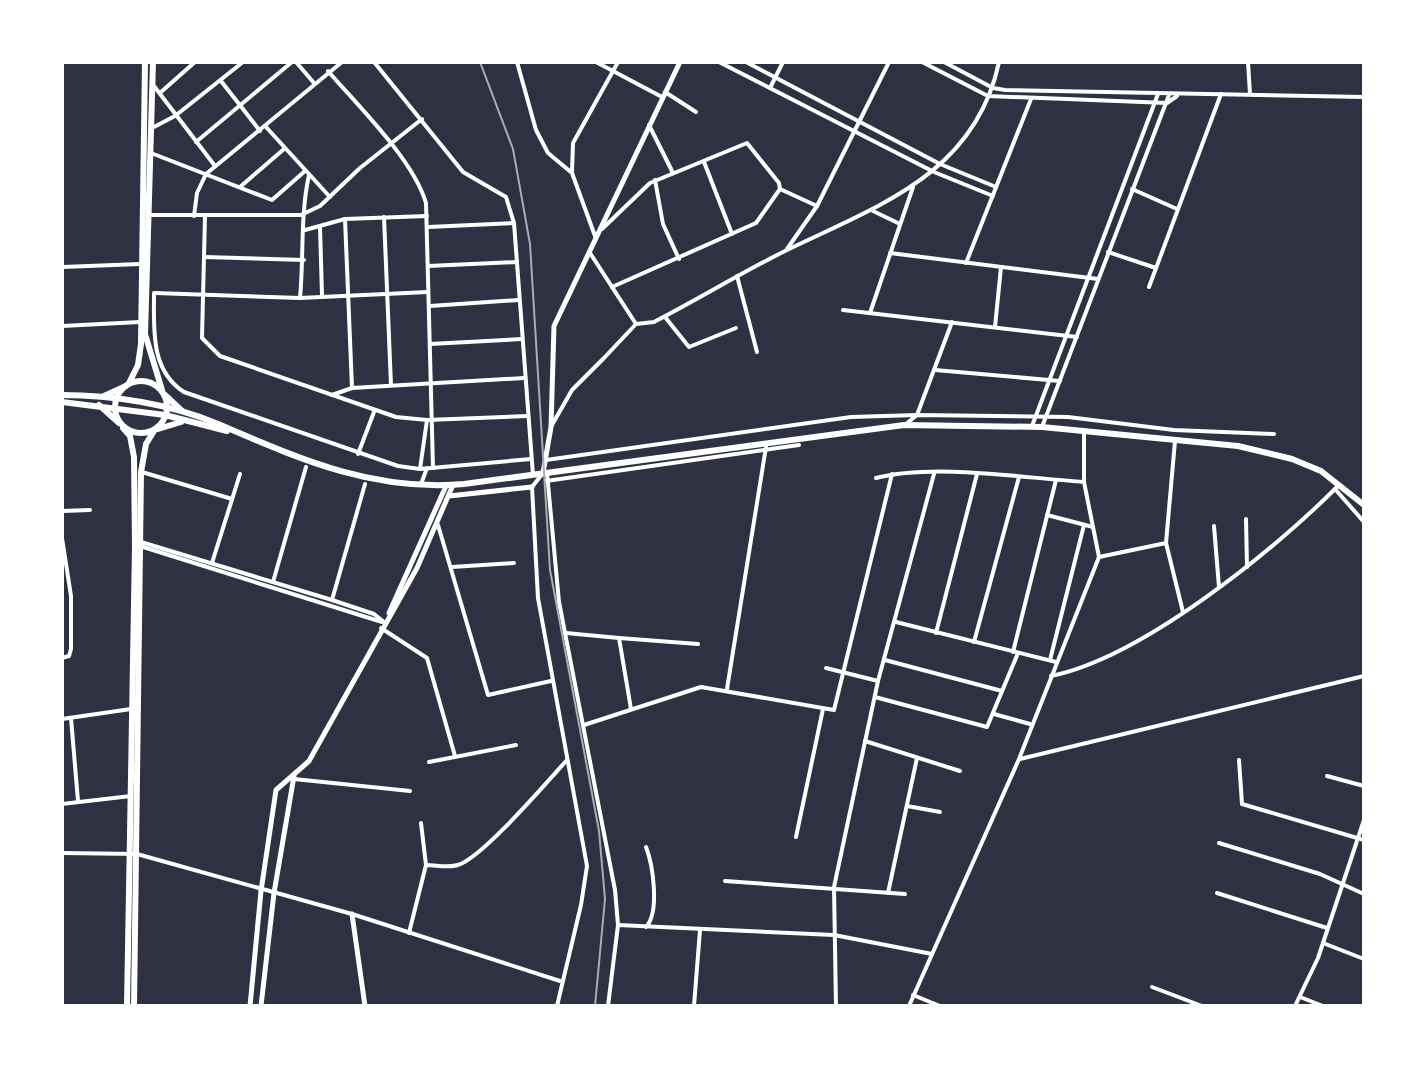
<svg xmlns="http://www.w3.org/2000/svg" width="1426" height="1068" viewBox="0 0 1426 1068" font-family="'Archivo Narrow',sans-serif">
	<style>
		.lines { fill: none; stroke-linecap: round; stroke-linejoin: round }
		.minor { stroke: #fff; stroke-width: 4 }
		.tertiary { stroke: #fff; stroke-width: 5 }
		.secondary { stroke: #fff; stroke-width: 6 }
		.primary { stroke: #fff; stroke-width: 6 }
		.rail { stroke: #abadb3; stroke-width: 2 }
	</style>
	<rect width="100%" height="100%" fill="#2d3142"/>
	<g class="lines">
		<g class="minor">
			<path d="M296,62L314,83"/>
			<path d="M374,62L463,172L506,197L514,223L533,475"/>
			<path d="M517,62L536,130L548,153L572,173L595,236"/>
			<path d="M596,62L662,97"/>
			<path d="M719,62L934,172L993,196"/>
			<path d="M746,62L940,164L996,187"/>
			<path d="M922,62L988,96L1167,103L1177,96"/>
			<path d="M944,62L993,88L1005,90L1364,97"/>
			<path d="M1248,62L1250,94"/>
			<path d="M328,71C358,106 413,159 426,203L433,468"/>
			<path d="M221,81L260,131"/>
			<path d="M154,86L215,166"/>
			<path d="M770,88L783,62"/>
			<path d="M161,92L195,62"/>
			<path d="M665,92L696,112"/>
			<path d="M649,125L673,173"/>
			<path d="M266,127L330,197"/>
			<path d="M152,128L175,116L243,62"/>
			<path d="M196,142L292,62"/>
			<path d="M151,153L272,200L305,171"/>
			<path d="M704,162L732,234"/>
			<path d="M572,172L573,143L618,62"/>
			<path d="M655,180L663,224L679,259"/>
			<path d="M240,187L284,149"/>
			<path d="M1132,189L1177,209"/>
			<path d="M873,211L900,224"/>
			<path d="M150,215H301L320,206L360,168L422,119"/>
			<path d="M194,216L197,193L206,174L342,62"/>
			<path d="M205,216L202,338L220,356L396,417L427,420L527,416"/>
			<path d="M384,217L391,385"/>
			<path d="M345,219L352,388"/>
			<path d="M320,227L322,295"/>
			<path d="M428,227L514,223"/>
			<path d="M602,229L650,183L747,143L779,183L780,189L817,206"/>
			<path d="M305,230L345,219L427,216"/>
			<path d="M787,249L817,206L889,62"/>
			<path d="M1108,252L1156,268"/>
			<path d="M590,253L636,324"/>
			<path d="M890,253L1098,279"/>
			<path d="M204,257L304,260"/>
			<path d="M966,263L1031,99"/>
			<path d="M428,266L517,262"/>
			<path d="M62,267L140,264"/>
			<path d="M737,276L757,352"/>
			<path d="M612,287L756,223L780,189"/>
			<path d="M1149,287L1221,94"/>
			<path d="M154,293C154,329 150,370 184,392L398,466L420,469L531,459"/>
			<path d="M155,293L300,298L428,292"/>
			<path d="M300,298C304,256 300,216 309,175"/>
			<path d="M430,306L519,300"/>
			<path d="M843,310L1077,337"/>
			<path d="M870,313L913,187"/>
			<path d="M665,317L689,347L736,328"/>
			<path d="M62,326L140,322"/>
			<path d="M995,327L1001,267"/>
			<path d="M430,344L522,339"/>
			<path d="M935,370L1060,381"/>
			<path d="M332,395L352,388L524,378"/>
			<path d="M906,424L917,415L952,322"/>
			<path d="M552,425L572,390L604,358L636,324L654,322C697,300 739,274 783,252C874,207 975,176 999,62"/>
			<path d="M1032,426L1158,94"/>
			<path d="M1042,427L1169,95"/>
			<path d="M1175,441L1166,543L1183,612"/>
			<path d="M358,454L374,412"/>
			<path d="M546,460L851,417L917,415L1068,417L1174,430L1274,434"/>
			<path d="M420,469L427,420"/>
			<path d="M142,472L232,499"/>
			<path d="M543,473L532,487L538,598L587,866L581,905L557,1006"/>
			<path d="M547,473L559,602L615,890L618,925L608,1006"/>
			<path d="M876,478C935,463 1023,478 1084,482"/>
			<path d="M546,481L799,445"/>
			<path d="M421,484L427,468"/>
			<path d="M1335,489L1364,522"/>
			<path d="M62,511L90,510"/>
			<path d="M1047,515L1093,527"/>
			<path d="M1246,519L1247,567"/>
			<path d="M438,525L488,695L551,681"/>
			<path d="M1214,526L1219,587"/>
			<path d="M62,538L71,596V649L69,656L62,658"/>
			<path d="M141,542L332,600L374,614L384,622"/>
			<path d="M140,546L382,622"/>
			<path d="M1099,557L1166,543"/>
			<path d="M212,563L240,474"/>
			<path d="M452,567L514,563"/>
			<path d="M273,582L306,467"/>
			<path d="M332,600L365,484"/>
			<path d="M896,622L1056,662"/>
			<path d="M381,628L427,658L455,756"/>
			<path d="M566,633L619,638L631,709"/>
			<path d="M936,633L977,474"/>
			<path d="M619,638L698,644"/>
			<path d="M974,642L1019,477"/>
			<path d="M1013,652L1056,480"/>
			<path d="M885,660L1002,691"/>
			<path d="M1050,660L1084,525"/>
			<path d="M826,668L878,681"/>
			<path d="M1051,676C1141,658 1275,550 1339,485"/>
			<path d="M727,689L766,447"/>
			<path d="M875,697L987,727L1018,653"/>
			<path d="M994,714L1030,724"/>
			<path d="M71,718L78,801"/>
			<path d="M62,719L131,709"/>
			<path d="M584,725L701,687L834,710L892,474"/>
			<path d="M865,741L960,771"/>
			<path d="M1020,759L1364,676"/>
			<path d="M1239,760L1242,804L1364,840"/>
			<path d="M429,762L516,745"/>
			<path d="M1327,776L1364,786"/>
			<path d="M294,779L410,791"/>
			<path d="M62,804L131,796"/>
			<path d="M907,806L940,812"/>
			<path d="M421,823L426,865"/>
			<path d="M796,837L823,709"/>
			<path d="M1219,843L1320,874L1364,894"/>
			<path d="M62,853L137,854L352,914L560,981"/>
			<path d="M725,881L905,894"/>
			<path d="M888,893L917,758"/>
			<path d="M1217,893L1327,928"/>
			<path d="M618,925L834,935L932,954"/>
			<path d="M646,927C660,912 653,865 646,847"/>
			<path d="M409,933L426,865C436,865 449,868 458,865C482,858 547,782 567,760"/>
			<path d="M1323,943L1364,959"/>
			<path d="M1152,987L1202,1006"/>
			<path d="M913,995L940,1006"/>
			<path d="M1300,997L1323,1006"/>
			<path d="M694,1006L700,930"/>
			<path d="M836,1006L834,887L878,681L934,474"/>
			<path d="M909,1006L1019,759L1099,557L1084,482V430"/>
			<path d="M1295,1006L1318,958L1364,820"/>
		</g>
		<g class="tertiary">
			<path d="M543,473L551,427L554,326L680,62"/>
			<path d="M449,496L532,487"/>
			<path d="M389,613L446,486"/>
			<path d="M352,914L365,1006"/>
			<path d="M250,1006L261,891L276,790L309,761L417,568L453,485"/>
			<path d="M261,1006L274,893L294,776"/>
		</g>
		<g class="secondary">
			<path d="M153,62L145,334L162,390"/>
			<circle cx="141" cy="407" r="26"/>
			<path d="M129,383L138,365L141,344L145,62"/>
			<path d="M123,428L130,436L134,457L135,546L127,1006"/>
			<path d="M134,1006L141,472L146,444L154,431"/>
		</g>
		<g class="primary">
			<path d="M62,395C112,395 172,404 218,424C300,459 373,492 464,484L904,425L1042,427L1238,446L1292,459L1321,471L1364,505"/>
			<path d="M165,395L182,411"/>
			<path d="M104,396L126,386"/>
			<path d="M62,402L165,415L227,431"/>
			<path d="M99,405L119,423"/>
			<path d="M158,429L181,422"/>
		</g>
		<path class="rail" d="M480,62L513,149L530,244L550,570L599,831L605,899L595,1006"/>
	</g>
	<rect width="1426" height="1068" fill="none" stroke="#ffffff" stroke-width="128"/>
</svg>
